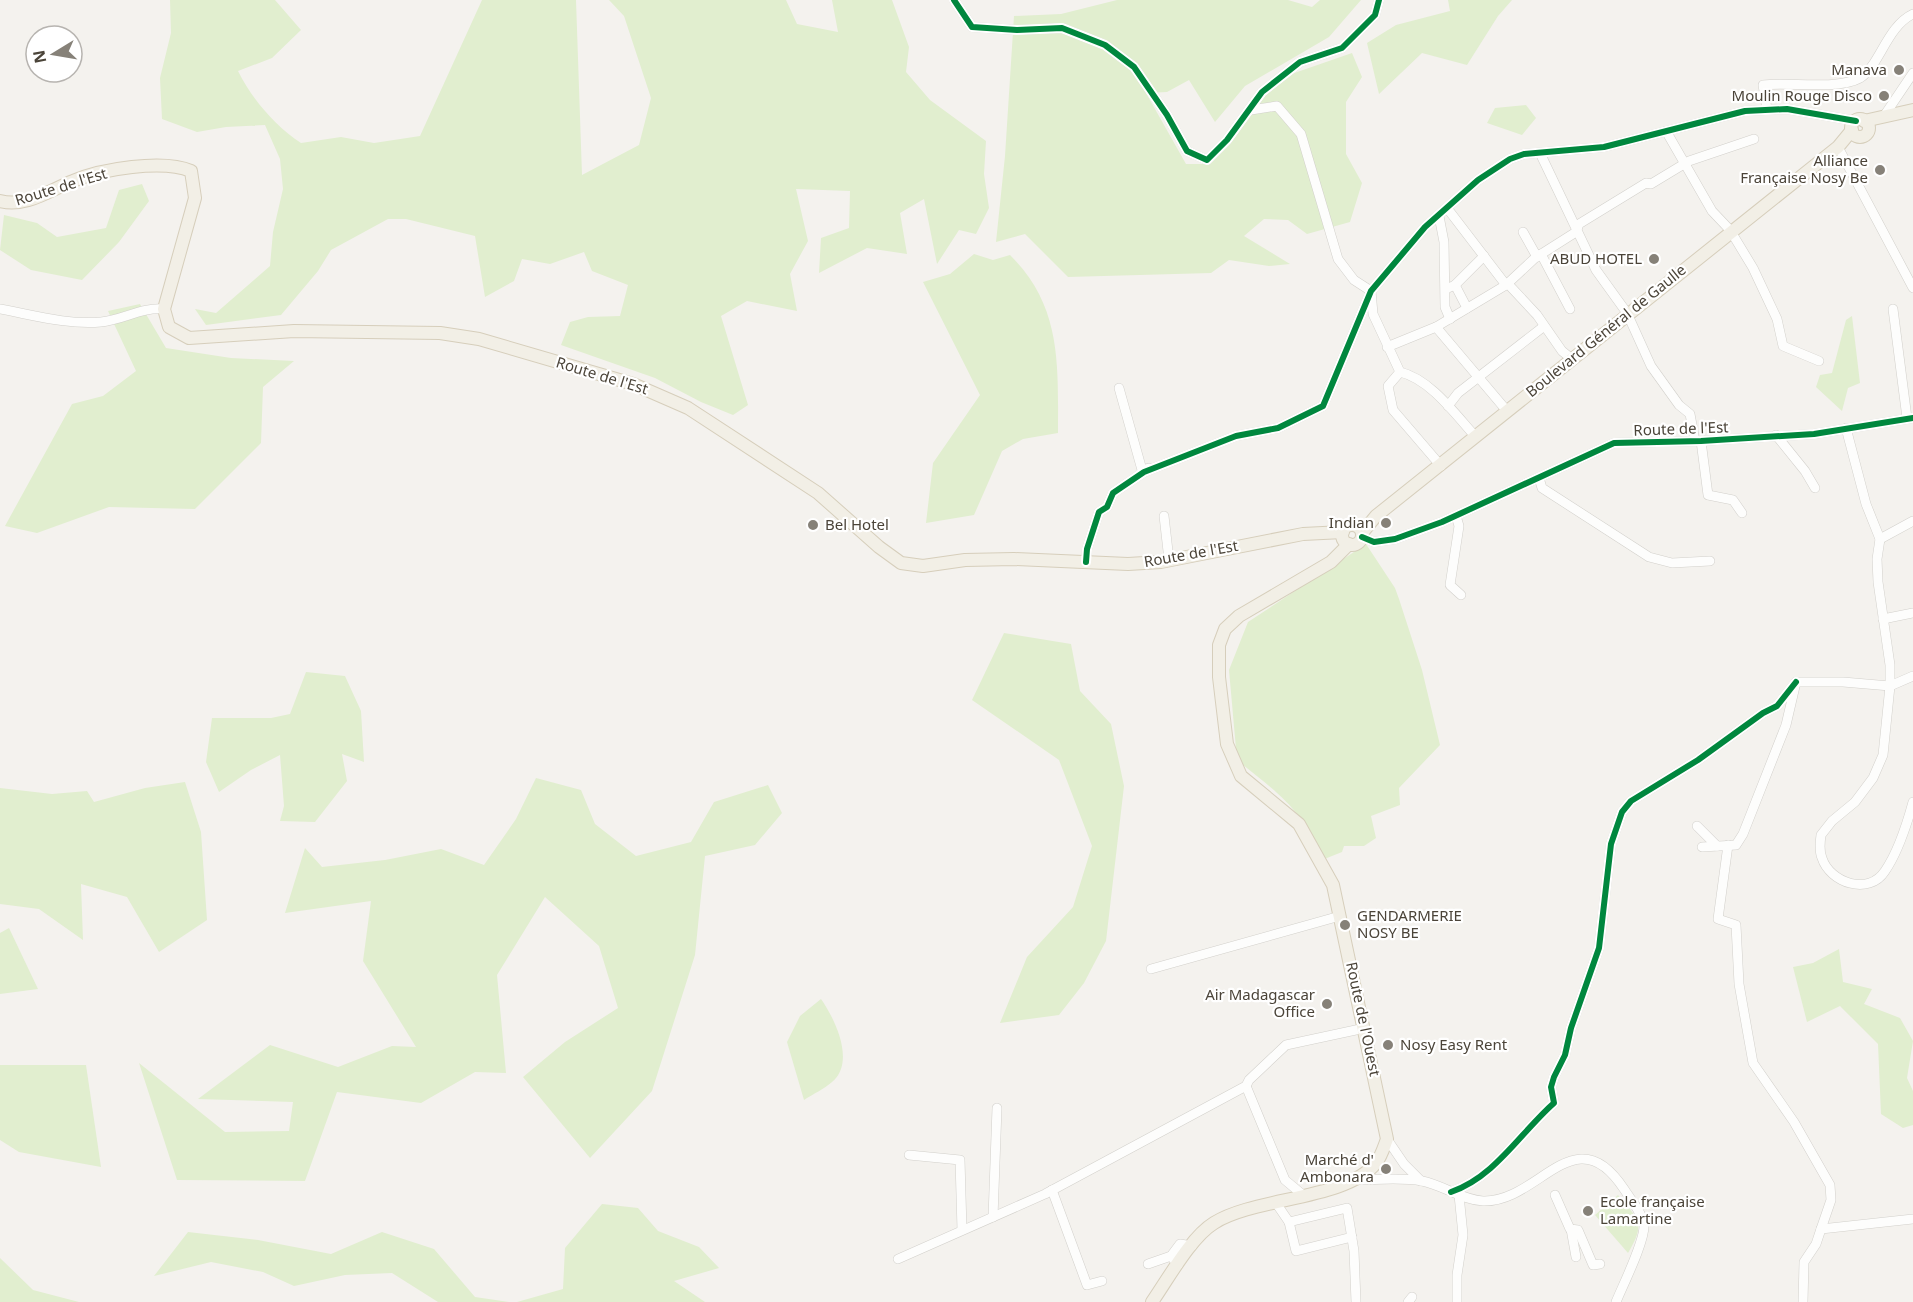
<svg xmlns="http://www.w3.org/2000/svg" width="1913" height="1302" viewBox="0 0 1913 1302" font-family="'Noto Sans',sans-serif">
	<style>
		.green { fill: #e1eecf }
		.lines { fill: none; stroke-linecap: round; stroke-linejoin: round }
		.minor-casing { stroke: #d2d0cb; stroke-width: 10 }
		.major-casing { stroke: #d6cebb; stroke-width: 14 }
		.minor { stroke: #fdfdfc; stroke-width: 9 }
		.major { stroke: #f2efe6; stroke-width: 12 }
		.cycleway-casing { stroke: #fff; stroke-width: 10 }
		.cycleway { stroke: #00873e; stroke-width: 6 }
		.poi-dot { fill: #868178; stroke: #fff; stroke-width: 2 }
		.labels { text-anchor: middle; stroke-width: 4.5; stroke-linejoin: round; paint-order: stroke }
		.poi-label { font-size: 15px; fill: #4b4439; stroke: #fff; text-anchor: end }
		.street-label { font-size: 15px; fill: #4b4439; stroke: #fff }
	</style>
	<rect width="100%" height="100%" fill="#f4f2ee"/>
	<g class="green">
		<path d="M170,0H275L301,30L272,58L238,71C252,99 275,126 301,143L341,137L374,143L420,136L482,0H576L582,175L639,145L651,98L624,16L609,0H786L797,24L838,32L832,0H892L909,47L906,72L930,100L986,141L984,174L989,208L976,234L959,230L937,264L924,199L900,213L907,254L867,248L819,273L821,238L849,228L850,191L796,189L808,241L790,274L797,311L747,301L721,316L748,405L733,415L701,402L655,378L561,345L570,322L588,317L620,316L628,285L592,271L584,252L550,264L522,259L514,281L485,297L475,236L406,219H388L331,250L318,271L281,315L206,325L195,309L216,313L270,266L273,232L283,189L280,159L265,125L226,127L197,132L162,119L160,78L171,33Z"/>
		<path d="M1117,0H1288L1312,7L1320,0H1361L1329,37L1245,86L1215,122L1189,80L1167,92L1146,93L1186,164H1210L1229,145L1277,79L1352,53L1362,77L1346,102V154L1362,183L1350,222L1307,234L1288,220L1264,219L1244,236L1290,264L1269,266L1229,260L1211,273L1068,277L1025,234L996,242L1005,156L1014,16L1061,14Z"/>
		<path d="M1448,0H1512L1498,16L1467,65L1422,53L1379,94L1367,43L1396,25L1450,11Z"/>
		<path d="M1526,105L1536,118L1522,135L1487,123L1495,108Z"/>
		<path d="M142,184L149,201L119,242L82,280L31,270L0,250L4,215L37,223L57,237L106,228L119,190Z"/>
		<path d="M974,254L993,260L1010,255C1062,306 1058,365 1058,433L1023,439L1002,451L974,515L926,523L933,463L980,395L923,282L950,274Z"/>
		<path d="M140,304L166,348L231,358L294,361L263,387L261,443L195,509L109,507L37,533L5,526L72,404L103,396L136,371L108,311Z"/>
		<path d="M1852,316L1860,383L1848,388L1842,411L1816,387L1820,375L1832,373L1846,320Z"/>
		<path d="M1366,544L1395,588L1399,599L1422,670L1440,745L1399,788L1400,805L1371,816L1376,838L1364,846H1344L1342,852L1322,860C1302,808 1279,794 1237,760L1229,670L1248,622Z"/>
		<path d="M1004,633L1071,644L1080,691L1111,724L1124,786L1106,941L1084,983L1059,1015L1000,1023L1027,957L1073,907L1092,846L1059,760L972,700Z"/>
		<path d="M306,672L345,676L361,711L364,762L342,754L347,781L315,822L280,821L284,806L280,755L251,770L219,792L206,762L212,718H271L290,714Z"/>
		<path d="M536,778L581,790L595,824L636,856L691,842L714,802L768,785L782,813L755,845L705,856L695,955L652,1091L590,1158L523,1077L565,1042L618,1008L599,946L545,897L497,975L506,1073L475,1072L421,1103L337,1092L305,1181L177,1180L139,1063L225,1132L289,1131L293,1102L198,1099L270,1045L338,1067L392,1046L416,1047L363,961L371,901L285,913L305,848L322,867L385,860L441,849L484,865L516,819Z"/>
		<path d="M185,782L201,832L207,920L159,952L127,897L81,884L83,940L39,909L0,904V788L52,794L87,791L94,802L145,788Z"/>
		<path d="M9,928L38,989L0,994V933Z"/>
		<path d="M1839,949L1843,982L1872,989L1864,1004L1900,1018L1913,1041L1907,1078L1913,1091V1125L1903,1128L1881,1114L1878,1044L1840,1006L1807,1022L1793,967L1813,963Z"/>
		<path d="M821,999C835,1019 856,1062 832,1082C824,1089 813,1094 804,1100L787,1042L800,1016Z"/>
		<path d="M0,1065H86L101,1167L19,1152L0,1140Z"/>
		<path d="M1618,1195C1639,1220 1646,1223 1628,1253L1595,1215Z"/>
		<path d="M602,1204L638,1208L658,1231L699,1247L719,1268L674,1281L705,1302H517L563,1289L565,1248Z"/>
		<path d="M188,1232L258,1240L331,1254L382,1232L434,1249L475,1297L509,1302H438L392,1273L345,1275L294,1286L263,1272L211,1262L154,1276Z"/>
		<path d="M0,1258L33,1290L79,1302H0Z"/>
	</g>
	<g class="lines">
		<defs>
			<g id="minor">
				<path d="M954,0L972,27L1017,30L1062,28L1105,45L1134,67L1167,115L1187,151L1207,160L1227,140L1262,92L1300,62L1342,48L1375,15L1379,0"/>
				<path d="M1767,109L1763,85C1790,82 1838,90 1860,78C1879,67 1887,26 1913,14"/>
				<path d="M1251,110L1277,106L1301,134L1338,259L1354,280L1371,291L1373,314L1400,372C1430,379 1455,414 1475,436"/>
				<path d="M1884,116L1913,73"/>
				<path d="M1666,131L1712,211L1730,230L1753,268L1777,319L1783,346L1819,361"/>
				<path d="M1838,147L1913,288"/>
				<path d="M1540,153L1596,270L1627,313L1651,366L1679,405L1690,414L1695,441"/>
				<path d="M1447,208L1506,285H1509L1537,315L1562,351L1572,359"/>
				<path d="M1439,216L1444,242L1445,307L1450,319"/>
				<path d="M1523,232L1537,257"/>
				<path d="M1541,254L1570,309"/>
				<path d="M1455,285L1467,308"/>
				<path d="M1446,289L1455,285L1484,256"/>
				<path d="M0,309C33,315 67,325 101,322C123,320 141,307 164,309"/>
				<path d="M1893,309L1907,418"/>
				<path d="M1436,327L1506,285L1535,258L1576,232L1579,224L1646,183L1651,184L1689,161L1754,139"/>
				<path d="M1387,347L1436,327L1507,411"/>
				<path d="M1400,372L1388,386L1393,410L1441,466"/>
				<path d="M1119,388L1142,470L1149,468"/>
				<path d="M1448,406L1458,393L1543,327"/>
				<path d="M1846,428L1866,504L1880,539L1877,559L1878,582L1890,665V686L1883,755L1873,778L1855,802L1832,821L1821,835C1820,842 1819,851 1822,858C1830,883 1869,896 1885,871C1898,852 1907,824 1913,802"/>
				<path d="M1776,435L1805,471L1815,488"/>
				<path d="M1701,441L1708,495L1733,500L1742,513"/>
				<path d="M1534,480L1539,478L1542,488L1649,557L1672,563L1710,561"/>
				<path d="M1164,516L1169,560"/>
				<path d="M1456,516L1459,526L1450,585L1461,595"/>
				<path d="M1362,537L1374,542L1395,539L1442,522L1614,443L1701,441L1814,434L1913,418"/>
				<path d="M1880,539L1913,521"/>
				<path d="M1086,562L1087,549L1099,512L1107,507L1113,493L1144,472L1236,436L1278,428L1323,406L1371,291L1425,227L1478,180L1510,159L1524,154L1604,147L1745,111L1787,109L1856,121"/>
				<path d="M1883,619L1913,613"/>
				<path d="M1697,826L1717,846"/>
				<path d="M1728,845L1718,919L1736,925L1739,984L1753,1063L1794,1122L1830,1185L1831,1200L1821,1229L1816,1244L1804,1262L1803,1302"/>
				<path d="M1702,847L1736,845L1743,834L1786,725L1796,682H1843L1890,686L1913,676"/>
				<path d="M1151,969L1340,916"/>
				<path d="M1246,1086L1285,1180L1303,1195"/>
				<path d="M1387,1139L1404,1164L1421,1181"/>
				<path d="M909,1155L960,1160L962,1230"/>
				<path d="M1354,1180C1376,1180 1401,1177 1422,1181C1443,1185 1462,1200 1483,1201C1539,1203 1575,1114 1624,1189C1631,1200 1642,1212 1644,1225C1645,1241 1623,1285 1616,1302"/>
				<path d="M1052,1190L1087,1285L1102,1281"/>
				<path d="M1451,1192C1495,1177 1520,1133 1554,1103L1551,1087L1554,1077L1565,1055L1571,1028L1599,948L1611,844L1622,812L1631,801L1698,760L1763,713L1777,706L1796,682"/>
				<path d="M1555,1195L1570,1229L1578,1230L1593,1265L1600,1264"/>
				<path d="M1276,1203L1289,1222L1347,1208L1354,1251L1356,1302"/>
				<path d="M993,1217L997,1108"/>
				<path d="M1289,1222L1296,1251L1352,1237"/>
				<path d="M1571,1229L1576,1257"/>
				<path d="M1821,1229L1913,1219"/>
				<path d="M898,1259L1045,1194L1246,1086L1249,1080L1286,1045L1365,1028"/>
				<path d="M1148,1264L1171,1256"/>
				<path d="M1178,1265L1171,1256L1180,1244L1192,1246"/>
				<path d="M1408,1302L1412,1297"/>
				<path d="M1457,1302V1275L1463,1235L1459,1195"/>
			</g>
			<g id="major">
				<circle cx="1860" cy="128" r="9"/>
				<path d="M1864,121L1913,110"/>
				<path d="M0,201C26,208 50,190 73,181C101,169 163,159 191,171L195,198L164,309L169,327L189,338L294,331L440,333L479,339L633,384L688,408L818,493L879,547L901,563L923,566L965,560L1014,559L1128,564L1161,562L1303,534L1343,532"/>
				<circle cx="1352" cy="535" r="10"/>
				<path d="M1362,533L1376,516L1838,147L1852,130"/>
				<path d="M1152,1302C1168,1279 1191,1237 1214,1223C1255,1197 1346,1200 1376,1163C1381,1157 1384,1147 1387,1139L1333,885L1299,824L1241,776L1227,744L1219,677V645L1225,629L1239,616L1331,562L1349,544"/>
			</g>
		</defs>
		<use href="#minor" class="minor-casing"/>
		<use href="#major" class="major-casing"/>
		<use href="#minor" class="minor"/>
		<use href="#major" class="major"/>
		<defs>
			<g id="cycleway">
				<path d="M954,0L972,27L1017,30L1062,28L1105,45L1134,67L1167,115L1187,151L1207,160L1227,140L1262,92L1300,62L1342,48L1375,15L1379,0"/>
				<path d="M1362,537L1374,542L1395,539L1442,522L1614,443L1701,441L1814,434L1913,418"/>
				<path d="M1086,562L1087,549L1099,512L1107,507L1113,493L1144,472L1236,436L1278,428L1323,406L1371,291L1425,227L1478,180L1510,159L1524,154L1604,147L1745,111L1787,109L1856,121"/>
				<path d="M1451,1192C1495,1177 1520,1133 1554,1103L1551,1087L1554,1077L1565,1055L1571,1028L1599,948L1611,844L1622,812L1631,801L1698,760L1763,713L1777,706L1796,682"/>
			</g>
		</defs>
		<use href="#cycleway" class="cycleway-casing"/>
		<use href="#cycleway" class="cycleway"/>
	</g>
	<g class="poi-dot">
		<circle cx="1899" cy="70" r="6"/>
		<circle cx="1884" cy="96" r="6"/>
		<circle cx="1880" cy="170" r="6"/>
		<circle cx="1654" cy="259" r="6"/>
		<circle cx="1386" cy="523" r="6"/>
		<circle cx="813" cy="525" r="6"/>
		<circle cx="1345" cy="925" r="6"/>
		<circle cx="1327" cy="1004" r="6"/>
		<circle cx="1388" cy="1045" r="6"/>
		<circle cx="1386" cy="1169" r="6"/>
		<circle cx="1588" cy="1211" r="6"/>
	</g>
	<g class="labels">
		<g class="poi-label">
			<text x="1887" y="75">Manava</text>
			<text x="1872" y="101">Moulin Rouge Disco</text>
			<text x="1868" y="166">Alliance<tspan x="1868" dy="17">Française Nosy Be</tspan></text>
			<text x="1642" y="264">ABUD HOTEL</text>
			<text x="1374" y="528">Indian</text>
			<text x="825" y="530" text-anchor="start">Bel Hotel</text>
			<text x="1357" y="921" text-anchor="start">GENDARMERIE<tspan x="1357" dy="17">NOSY BE</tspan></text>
			<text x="1315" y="1000">Air Madagascar<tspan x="1315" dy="17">Office</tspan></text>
			<text x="1400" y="1050" text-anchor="start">Nosy Easy Rent</text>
			<text x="1374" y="1165">Marché d'<tspan x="1374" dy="17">Ambonara</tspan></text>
			<text x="1600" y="1207" text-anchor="start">Ecole française<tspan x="1600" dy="17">Lamartine</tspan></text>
		</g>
		<g class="street-label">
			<text transform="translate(61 187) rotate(-17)" y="5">Route de l'Est</text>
			<text transform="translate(1606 331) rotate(-39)" y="5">Boulevard Général de Gaulle</text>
			<text transform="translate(602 376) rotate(17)" y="5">Route de l'Est</text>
			<text transform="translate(1681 429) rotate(-2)" y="5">Route de l'Est</text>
			<text transform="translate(1191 554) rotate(-10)" y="5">Route de l'Est</text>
			<text transform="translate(1363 1019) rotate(78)" y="5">Route de l'Ouest</text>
		</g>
	</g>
	<g transform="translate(54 54) rotate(259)"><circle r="28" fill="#ffffff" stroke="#b7b4b0" stroke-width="1.5"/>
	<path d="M0-4.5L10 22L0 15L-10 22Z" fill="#868178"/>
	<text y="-9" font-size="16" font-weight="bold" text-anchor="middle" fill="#4b4439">N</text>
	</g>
</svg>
